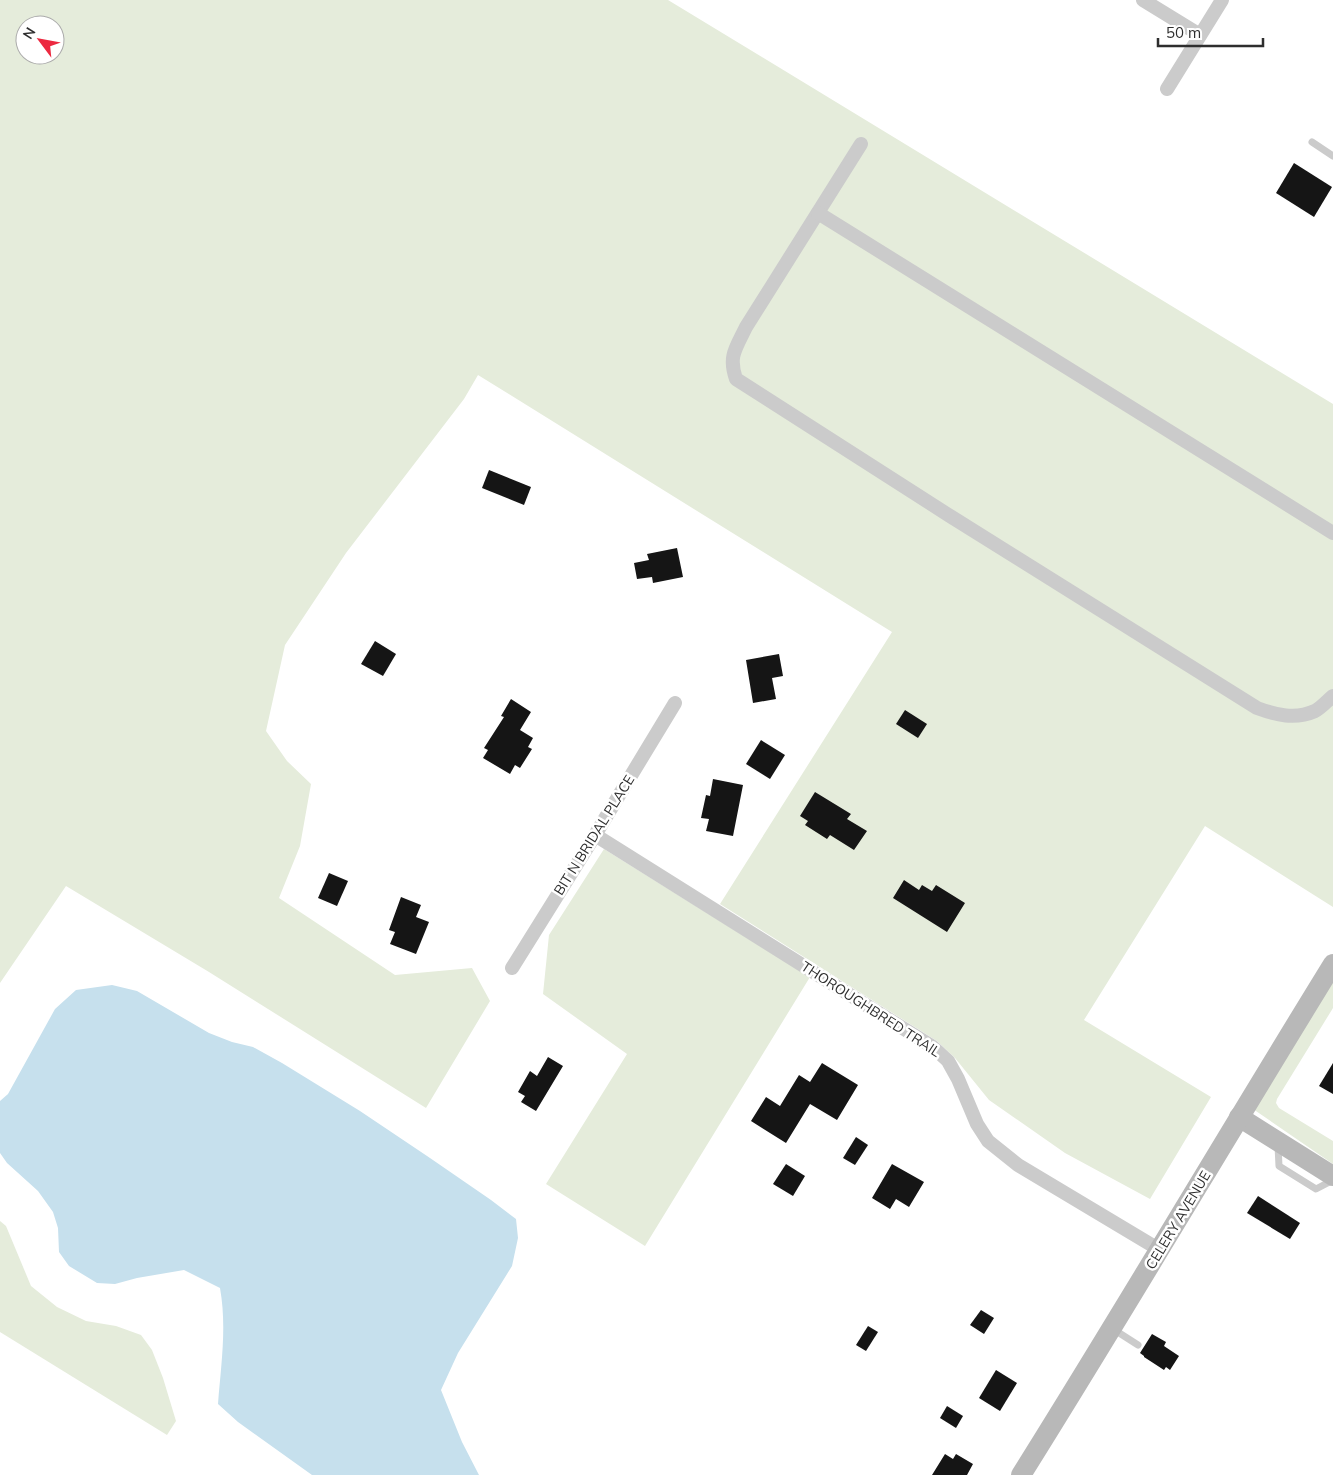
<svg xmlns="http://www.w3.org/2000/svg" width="1333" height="1475" viewBox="0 0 1333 1475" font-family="Mulish,sans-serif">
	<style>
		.green { fill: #e5ecdb; fill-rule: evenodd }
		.water { fill: #c6e0ed }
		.building { fill: #151515 }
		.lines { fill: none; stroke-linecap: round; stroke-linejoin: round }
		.lane { stroke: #cbcbcb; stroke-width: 7 }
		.street { stroke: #cbcbcb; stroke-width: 14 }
		.secondary { stroke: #b8b8b8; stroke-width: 20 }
		.labels { text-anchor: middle; stroke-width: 5; stroke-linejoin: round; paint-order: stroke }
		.street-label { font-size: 14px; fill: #2e2e2e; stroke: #fff }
	</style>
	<rect width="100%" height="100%" fill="#fff"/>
	<g class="green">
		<path d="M0,0H668L1333,404V907L1205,826L1084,1020L1211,1097L1150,1199L1065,1153L989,1100L955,1058L937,1041L720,904L892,632L478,375L464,399L346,553L285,645L266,731L287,761L311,784L300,846L279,898L395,975L472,968L490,1001L426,1108L209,972L66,886L0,983ZM25,25H55V55H25Z"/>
		<path d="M604,849L810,977L645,1246L546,1184L627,1054L543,994L549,935Z"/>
		<path d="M1333,980V1008L1277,1099L1276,1103L1279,1108L1333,1141V1164L1253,1109Z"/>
		<path d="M0,1221L6,1226L31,1286L57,1307L86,1321L116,1326L141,1335L152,1350L163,1378L176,1421L167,1435L0,1332Z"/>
	</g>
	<path class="water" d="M112,985L137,991L209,1033L232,1042L253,1047L282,1063L360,1111L430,1158L491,1200L516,1219L518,1238L512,1266L458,1353L441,1390L462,1442L479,1475H312L238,1422L218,1404C221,1365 227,1327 220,1288L184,1270L137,1278L115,1284L97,1283L69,1266L59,1252L58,1228L53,1212L38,1191L7,1163L0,1153V1101L8,1094L55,1009L76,990Z"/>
	<g class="building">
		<path d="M1294,163L1332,187L1314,217L1276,193Z"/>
		<path d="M489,470L531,487L524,505L482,488Z"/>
		<path d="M677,548L683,577L653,583L652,577L637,579L634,563L649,560L647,554Z"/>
		<path d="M375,641L396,654L383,676L361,664Z"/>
		<path d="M779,654L783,676L772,678L776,699L753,703L746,660Z"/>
		<path d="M511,699L531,712L520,730L533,738L528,747L532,749L520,768L515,765L510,774L483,758L488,750L484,748L504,717L501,716Z"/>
		<path d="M905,710L927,724L918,738L896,724Z"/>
		<path d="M761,740L785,755L770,779L746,764Z"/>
		<path d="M713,779L743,785L733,836L706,831L709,819L701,818L706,795L710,796Z"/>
		<path d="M815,792L851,814L847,819L867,831L854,850L830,835L827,839L805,825L808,821L800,816Z"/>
		<path d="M329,873L348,881L337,906L318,898Z"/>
		<path d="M904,880L919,890L922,885L932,891L936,885L965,903L947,932L893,898Z"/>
		<path d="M401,897L421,905L416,917L429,922L416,954L390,944L395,932L389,930Z"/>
		<path d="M548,1057L563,1066L536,1111L521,1102L525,1096L518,1092L530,1071L537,1076Z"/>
		<path d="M822,1063L858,1085L837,1120L810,1104L786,1143L751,1121L766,1097L780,1106L799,1075L810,1082Z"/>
		<path d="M1333,1063V1094L1319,1086Z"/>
		<path d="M856,1137L868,1145L855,1165L843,1158Z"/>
		<path d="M786,1164L805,1176L793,1196L773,1184Z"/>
		<path d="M892,1164L924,1182L909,1207L896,1199L890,1209L872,1198Z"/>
		<path d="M1258,1196L1300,1223L1290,1239L1247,1213Z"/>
		<path d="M981,1310L994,1318L984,1334L970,1325Z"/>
		<path d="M868,1326L878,1332L866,1351L856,1345Z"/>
		<path d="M1152,1334L1166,1342L1164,1346L1179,1356L1170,1370L1166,1367L1164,1370L1144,1357V1356L1140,1353Z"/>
		<path d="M996,1370L1017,1383L1000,1411L979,1398Z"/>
		<path d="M947,1406L963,1416L956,1428L940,1418Z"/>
		<path d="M945,1454L953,1459L956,1454L973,1464L967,1475H932Z"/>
	</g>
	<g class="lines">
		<g class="lane">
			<path d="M1312,142L1333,156"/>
			<path d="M1278,1146L1279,1166L1316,1189L1333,1180"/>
			<path d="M1113,1329L1138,1345"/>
		</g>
		<g class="street">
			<path d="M1143,0L1200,35"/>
			<path d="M1167,89L1222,0"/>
			<path d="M861,144L746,327C736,348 728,356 736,379L950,516L1257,708C1276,715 1295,720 1315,711C1321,708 1327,701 1333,696"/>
			<path d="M818,213L1333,533"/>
			<path d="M595,835L933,1047L948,1061L958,1079L977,1124L988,1141L1018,1165L1160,1250"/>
			<path d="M512,968L595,835L675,703"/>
		</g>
		<g class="secondary">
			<path d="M1239,1117L1333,1176"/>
			<path d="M1021,1475C1127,1306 1228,1134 1333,964"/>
		</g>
	</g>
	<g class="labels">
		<g class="street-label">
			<text transform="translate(594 835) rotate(-58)" y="5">BIT N BRIDAL PLACE</text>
			<text transform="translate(871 1009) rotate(33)" y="5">THOROUGHBRED TRAIL</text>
			<text transform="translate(1178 1220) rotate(-59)" y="5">CELERY AVENUE</text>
		</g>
	</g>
	<g transform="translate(40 40) rotate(302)"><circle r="24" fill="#ffffff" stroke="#ababab"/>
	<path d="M0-4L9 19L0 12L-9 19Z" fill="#ec2940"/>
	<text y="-8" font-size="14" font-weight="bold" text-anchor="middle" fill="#2e2e2e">N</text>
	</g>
	<path d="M1158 38v8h105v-8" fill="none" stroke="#2e2e2e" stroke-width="2.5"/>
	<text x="1166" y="38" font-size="15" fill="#2e2e2e" stroke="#ffffff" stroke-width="4" paint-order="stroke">50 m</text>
</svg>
